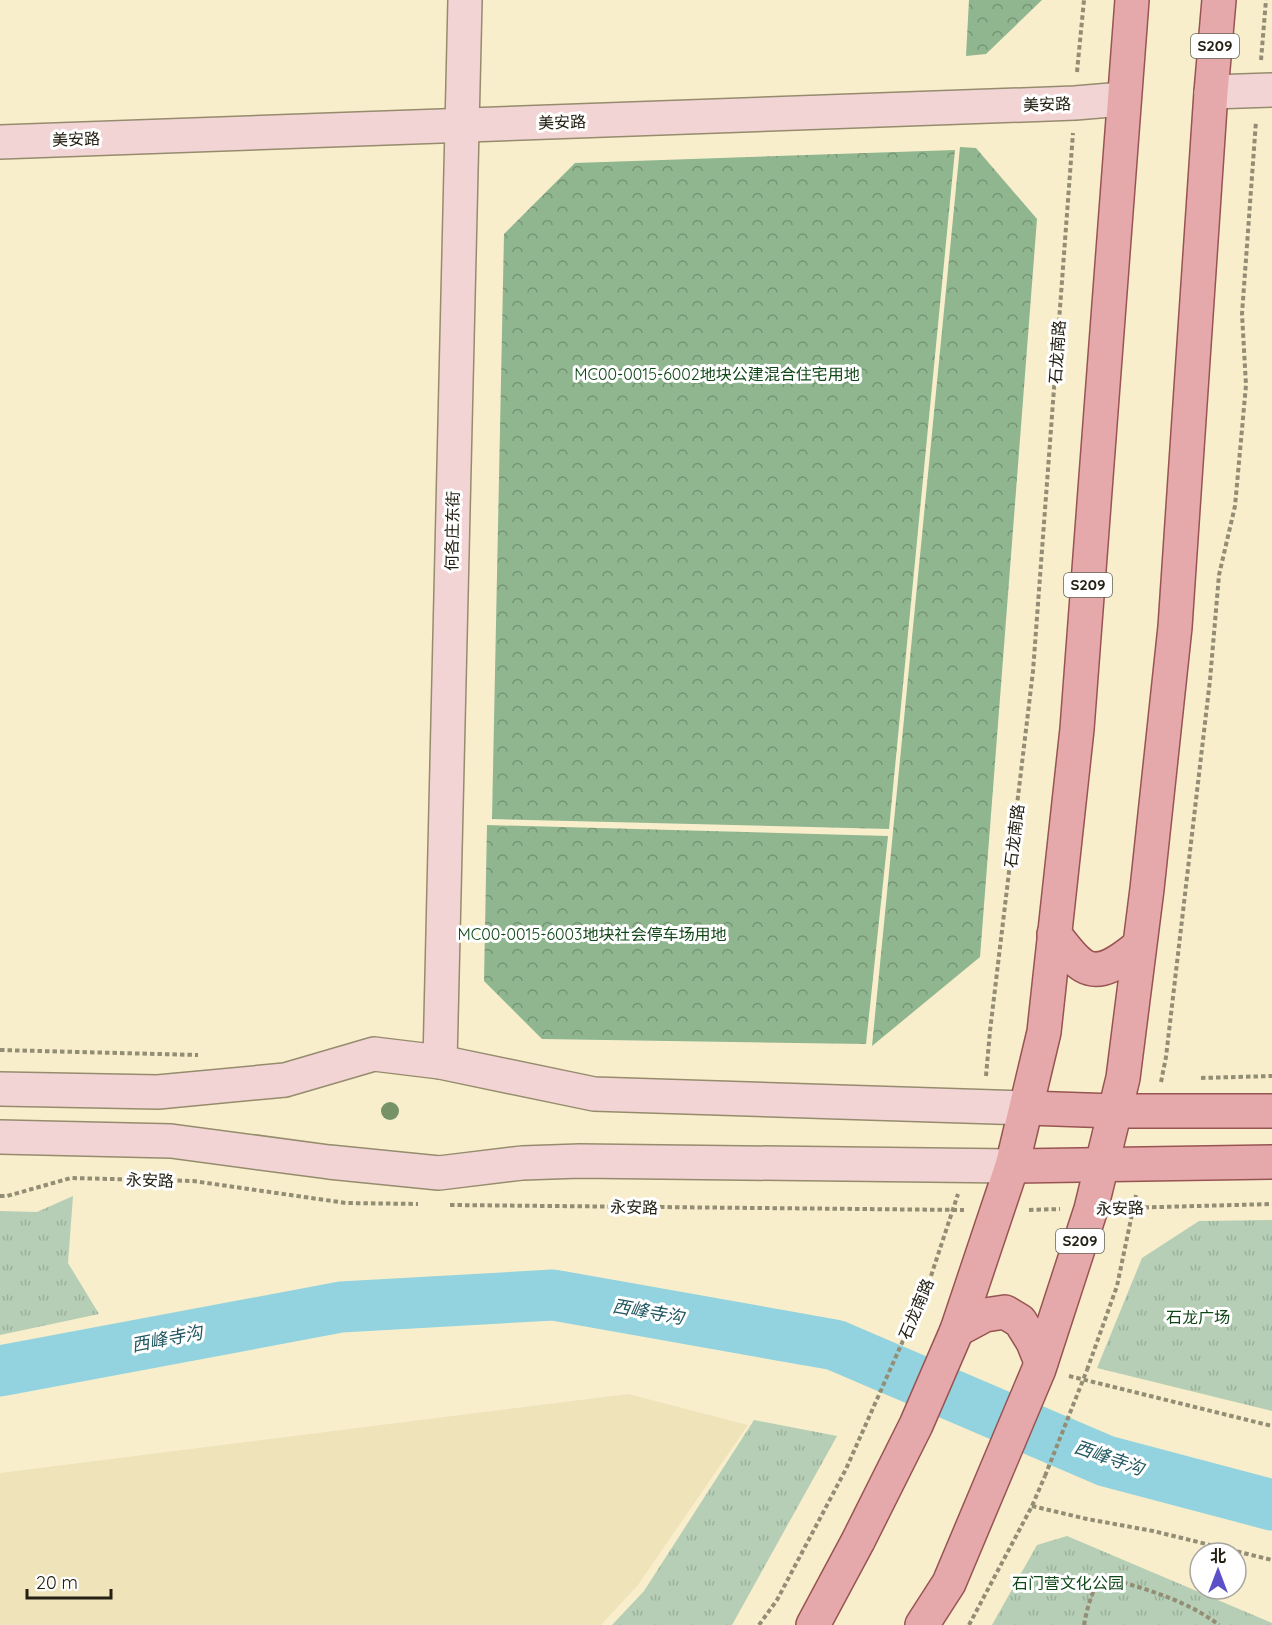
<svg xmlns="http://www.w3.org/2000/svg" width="1272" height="1625" viewBox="0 0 1272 1625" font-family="Quicksand,'Noto Sans SC',sans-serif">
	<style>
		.built { fill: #efe3ba }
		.grass { fill: url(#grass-tufts) }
		.forest { fill: url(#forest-crowns) }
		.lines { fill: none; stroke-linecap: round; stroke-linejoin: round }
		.river { stroke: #92d3df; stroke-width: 51 }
		.secondary-casing { stroke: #958c6d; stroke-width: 36 }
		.primary-casing { stroke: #985452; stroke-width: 36 }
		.path { stroke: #948d75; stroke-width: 4; stroke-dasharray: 4.5 3; stroke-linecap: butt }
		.secondary { stroke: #f3d4d5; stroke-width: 33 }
		.primary { stroke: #e6a9ab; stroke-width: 33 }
		.path-bridge { stroke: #948d75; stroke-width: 4; stroke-dasharray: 4.5 3; stroke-linecap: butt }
		.tree { fill: #789268 }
		.labels { text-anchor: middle; stroke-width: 6; stroke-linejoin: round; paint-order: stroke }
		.shield { fill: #fff; stroke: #66645a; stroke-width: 1.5 }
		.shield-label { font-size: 15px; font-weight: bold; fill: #242114 }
		.street-label { font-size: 16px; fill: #242114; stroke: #fff }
		.park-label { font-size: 16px; fill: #0f4716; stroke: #fff }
		.water-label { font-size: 18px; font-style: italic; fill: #215861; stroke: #fff }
	</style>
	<defs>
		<pattern id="grass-tufts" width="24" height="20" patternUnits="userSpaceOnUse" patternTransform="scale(1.5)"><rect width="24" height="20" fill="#b5ceb5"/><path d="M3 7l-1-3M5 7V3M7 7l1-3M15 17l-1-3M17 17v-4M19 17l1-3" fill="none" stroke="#9cb19b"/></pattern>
		<pattern id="forest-crowns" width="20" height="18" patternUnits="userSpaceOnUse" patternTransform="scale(1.5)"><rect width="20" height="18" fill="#90b690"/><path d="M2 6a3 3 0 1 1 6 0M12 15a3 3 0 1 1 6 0" fill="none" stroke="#759474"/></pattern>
	</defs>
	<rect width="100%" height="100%" fill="#f8eecc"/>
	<path class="built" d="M628,1394L748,1425L638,1585L601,1625H0V1473Z"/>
	<g class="grass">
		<path d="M73,1196L68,1263L99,1314L0,1335V1211L37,1212Z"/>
		<path d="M1272,1220V1411L1097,1368L1142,1258L1199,1221Z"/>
		<path d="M754,1420L837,1436L732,1625H612L644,1591Z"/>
		<path d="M1067,1536L1272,1623V1625H992L1037,1545Z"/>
	</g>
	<g class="forest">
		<path d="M969,0H1042L986,54L966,56Z"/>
		<path d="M960,147L976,148L1037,219L980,957L872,1046Z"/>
		<path d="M955,150L889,829L492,819L504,234L575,163Z"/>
		<path d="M487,825L888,836L866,1044L542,1039L484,981Z"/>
	</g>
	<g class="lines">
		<path class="river" d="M0,1371L341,1307L553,1295L835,1345L1106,1461L1272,1505"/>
		<defs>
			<g id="secondary">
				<path d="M1211,92L1272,90"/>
				<path d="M0,142L1075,103L1123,99"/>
				<path d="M440,1062L465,0"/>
				<path d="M0,1089L158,1092L285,1080L374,1054L440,1062L594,1094L1027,1108"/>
				<path d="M0,1137L171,1141L329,1162L439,1173L522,1163L580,1161L1012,1166"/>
			</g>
			<g id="primary">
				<path d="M1054,934C1062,943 1073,960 1084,966C1103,977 1125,957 1139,946"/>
				<path d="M1027,1108L1115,1111H1272"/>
				<path d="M1012,1166L1272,1162"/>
				<path d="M957,1330L985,1315L1005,1312L1020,1321L1033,1342L1041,1362"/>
				<path d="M813,1625L858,1541L916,1425L957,1330L1012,1166L1044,1032L1077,729L1132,0"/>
				<path d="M922,1625L949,1583L1039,1369L1091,1209L1123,1078L1147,889L1175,627L1211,92L1219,0"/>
			</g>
		</defs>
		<use href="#secondary" class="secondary-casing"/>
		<use href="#primary" class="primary-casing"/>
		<g class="path">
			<path d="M1261,60L1266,0"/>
			<path d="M1077,72L1084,0"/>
			<path d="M0,1050L198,1055"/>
			<path d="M986,1076L990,1031L1033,671L1073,133"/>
			<path d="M1201,1078L1272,1076"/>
			<path d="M1161,1082L1166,1057L1210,680L1219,575L1235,506L1246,385L1242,314L1256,121"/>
			<path d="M0,1196H7L71,1178L193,1181L346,1203L418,1204"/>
			<path d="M450,1205L964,1210"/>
			<path d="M1122,1208L1272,1204"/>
			<path d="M1029,1210L1060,1209"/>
			<path d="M1087,1370L1117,1286L1136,1195"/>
			<path d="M1069,1376L1272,1426"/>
			<path d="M1032,1506L1087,1519L1153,1531L1272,1560"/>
			<path d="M759,1625L777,1600L846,1469L929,1282L958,1194"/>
			<path d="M969,1625L1032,1506L1045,1476"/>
			<path d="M1084,1625C1087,1608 1092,1591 1101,1576C1142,1588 1185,1599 1219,1625"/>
		</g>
		<use href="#secondary" class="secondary"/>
		<use href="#primary" class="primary"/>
		<path class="path-bridge" d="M1045,1476L1087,1370"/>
	</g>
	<circle class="tree" cx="390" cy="1111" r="9"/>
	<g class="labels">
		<g class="shield">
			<rect x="1191" y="34" width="48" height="24" rx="4.5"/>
			<rect x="1064" y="573" width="48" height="24" rx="4.5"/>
			<rect x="1056" y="1229" width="48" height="24" rx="4.5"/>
		</g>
		<g class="shield-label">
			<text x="1215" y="51">S209</text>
			<text x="1088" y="590">S209</text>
			<text x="1080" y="1246">S209</text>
		</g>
		<g class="street-label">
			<text transform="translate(1047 104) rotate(-2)" y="6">美安路</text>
			<text transform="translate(562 122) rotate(-2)" y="6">美安路</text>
			<text transform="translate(76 139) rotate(-2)" y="6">美安路</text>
			<text transform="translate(1057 352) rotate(-86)" y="6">石龙南路</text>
			<text transform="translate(452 531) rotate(-89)" y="6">何各庄东街</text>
			<text transform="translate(1014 836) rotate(-83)" y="6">石龙南路</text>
			<text transform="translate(150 1180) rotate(2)" y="6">永安路</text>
			<text transform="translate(634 1207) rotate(1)" y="6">永安路</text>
			<text transform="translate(1120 1208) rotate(-1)" y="6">永安路</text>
			<text transform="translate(916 1309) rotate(-67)" y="6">石龙南路</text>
		</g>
		<g class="park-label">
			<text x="717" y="380">MC00-0015-6002地块公建混合住宅用地</text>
			<text x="592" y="940">MC00-0015-6003地块社会停车场用地</text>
			<text x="1198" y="1323">石龙广场</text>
			<text x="1068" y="1589">石门营文化公园</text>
		</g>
		<g class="water-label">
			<text transform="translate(648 1312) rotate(10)" y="6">西峰寺沟</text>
			<text transform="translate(167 1339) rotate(-11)" y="6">西峰寺沟</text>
			<text transform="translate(1109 1458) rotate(19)" y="6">西峰寺沟</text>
		</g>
	</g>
	<g transform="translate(1218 1571)"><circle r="28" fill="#ffffff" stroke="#a7a6a1" stroke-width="1.5"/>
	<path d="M0-4.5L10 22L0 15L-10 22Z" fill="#5c50c8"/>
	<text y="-9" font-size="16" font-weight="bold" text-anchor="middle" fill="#242114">北</text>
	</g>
	<path d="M27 1589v9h84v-9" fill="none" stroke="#242114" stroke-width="3"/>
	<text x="36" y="1589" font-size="18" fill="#242114" stroke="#ffffff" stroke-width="4.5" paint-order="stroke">20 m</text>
</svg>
